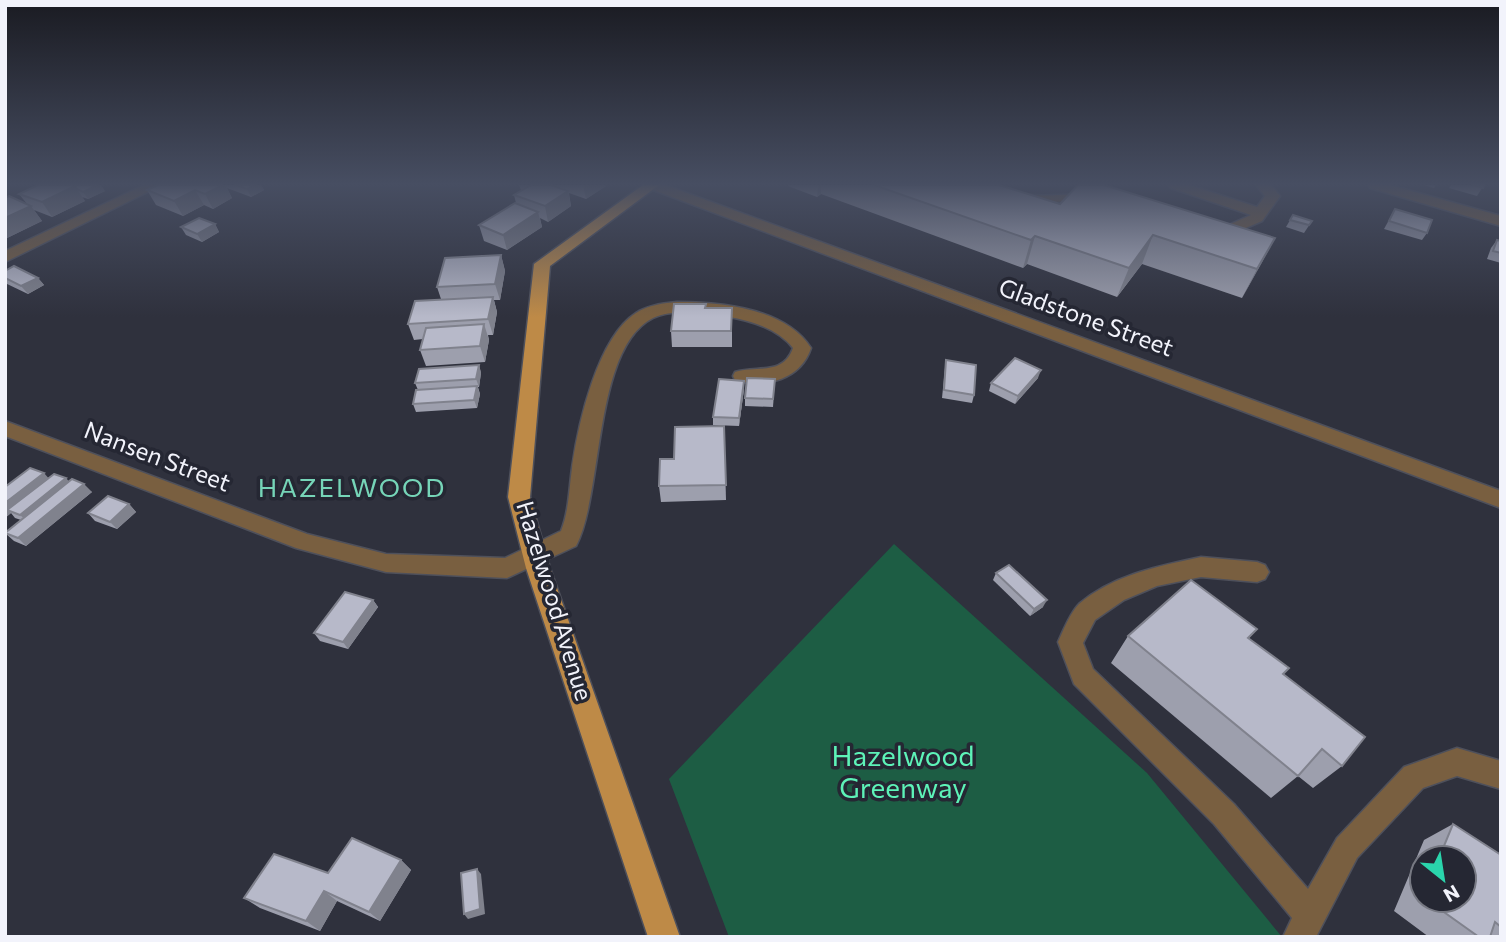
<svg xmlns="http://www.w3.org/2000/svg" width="1506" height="942" viewBox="0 0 1506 942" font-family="Commissioner,sans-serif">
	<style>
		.green { fill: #1d5d44 }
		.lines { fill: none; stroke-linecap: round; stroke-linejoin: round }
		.minor-casing { stroke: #4e505b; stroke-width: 3 }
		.major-casing { stroke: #4e505b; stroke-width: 3 }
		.minor { fill: #795f40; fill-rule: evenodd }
		.major { fill: #be8a47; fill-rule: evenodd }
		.wall { fill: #9d9fad; fill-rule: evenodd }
		.shaded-wall { fill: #80828d }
		.building { fill: #b7b9c9; stroke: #80828d; stroke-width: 2 }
		.labels { text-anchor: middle; stroke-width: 7; stroke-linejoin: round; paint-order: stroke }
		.street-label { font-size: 24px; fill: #f2f3fb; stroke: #252733 }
		.neighbourhood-label { font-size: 26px; letter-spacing: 2px; fill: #76d5b8; stroke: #252733 }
		.near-park-label { font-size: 28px; fill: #5df3b8; stroke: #252733 }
	</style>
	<rect width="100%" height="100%" fill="#2f313d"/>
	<path class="green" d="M894,544L1147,773L1282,937H729L669,779Z"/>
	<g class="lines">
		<defs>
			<g id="minor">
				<path d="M144,185H162L5,262V251Z"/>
				<path d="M646,185H665L1501,491V508L648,188Z"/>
				<path d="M976,185C994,184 1007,191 1025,194C1050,199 1072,190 1098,198L1100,201L1093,205L1078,201L1025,203L978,188Z"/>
				<path d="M1169,185H1189L1257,207L1265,196L1256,185H1271L1280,196L1262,221L1218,240L1204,233L1206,230H1217L1251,215L1171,188Z"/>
				<path d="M1368,185H1390L1501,216V226L1370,188Z"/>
				<path d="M677,302C721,302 785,308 811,348C801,379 766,389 735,380L733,376L735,372C758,365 783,376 793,348C774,324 739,318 711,314C692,312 670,310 653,318C593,348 604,493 576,546L507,578L386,572L296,548L5,436V421L307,534L386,554L505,558L561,531C569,511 569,489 572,468C578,425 597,338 636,313C648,305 664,303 677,302Z"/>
				<path d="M1201,557L1257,562L1265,565L1269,572L1265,579L1257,582L1201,577L1157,586L1124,600L1095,620L1083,643L1093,669L1234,804L1308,889L1337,838L1404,767L1457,748L1501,761V789L1457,776L1423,788L1357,858L1316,937H1283L1292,918L1214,824L1074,684L1058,642C1063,631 1070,613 1079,604C1113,575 1159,566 1201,557Z"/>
			</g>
			<path id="major" d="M643,185H659L550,266L530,497L550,568L680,937H648L526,568L508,497L534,264Z"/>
		</defs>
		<use href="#minor" class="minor-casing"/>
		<use href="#major" class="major-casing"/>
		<use href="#minor" class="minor"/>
		<use href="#major" class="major"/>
	</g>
	<g class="wall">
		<path d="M38,185L105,191L88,199L82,197L85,201L52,217L34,210L42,221L5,239V198L27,204L19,194Z"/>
		<path d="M158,185H261L264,190L251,197L227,188L232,198L213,209L204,205L183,216L156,205L147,190Z"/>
		<path d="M519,185H606V186L586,199L569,193L571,206L548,222L540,218L542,227L507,250L484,241L479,225L516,203L514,195L522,190H521Z"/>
		<path d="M788,185H999L1060,204L1275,238L1242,298L1142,264L1117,297L1027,264L1023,268L821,194L817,197L788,186Z"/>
		<path d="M1423,185H1436L1434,188Z"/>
		<path d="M1451,185H1484L1477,196L1449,188Z"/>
		<path d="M1395,209L1427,233L1422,240L1384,229Z"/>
		<path d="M1293,215L1312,221L1304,233L1286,227Z"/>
		<path d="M215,224L219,232L202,242L186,235L181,227Z"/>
		<path d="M1497,240L1501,241V263L1487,259L1491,248Z"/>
		<path d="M501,255L505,271L500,300H494L497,312L493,335H488L489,340L485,362L426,366L420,350L423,339L414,340L408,324L441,299L437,287Z"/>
		<path d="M5,271L38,278L44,285L28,294L5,283Z"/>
		<path d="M706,308H732V347H672L671,331Z"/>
		<path d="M946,360L974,395L972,403L942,398L945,368Z"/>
		<path d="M479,365L481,373L479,387H478L480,394L477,408L416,412L413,404L418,390L415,383Z"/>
		<path d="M1038,378L1015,404L989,391L991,383Z"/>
		<path d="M775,379L773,407L745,406V398Z"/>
		<path d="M744,389L739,426L713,425V417Z"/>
		<path d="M724,426L726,500L661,502L659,486Z"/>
		<path d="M48,478L69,481L92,492L26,546L14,541L5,533L21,520L15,518L11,513L5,518V487Z"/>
		<path d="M129,504L136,512L117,529L95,521L88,513Z"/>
		<path d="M996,573L1043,607L1030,616L993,580Z"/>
		<path d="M373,600L378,607L348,649L320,641L314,633Z"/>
		<path d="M1257,629L1249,638L1283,674L1342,766L1313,788L1298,776L1271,798L1111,663L1128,636Z"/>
		<path d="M1453,824L1501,855V937H1429L1394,911L1424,840ZM1422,858H1464V900H1422Z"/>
		<path d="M401,860L411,870L380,921L337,901L320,931L260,908L244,898L328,873Z"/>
	</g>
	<g class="shaded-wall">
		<path d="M98,185H101L105,191L88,199L83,192Z"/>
		<path d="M223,185H225L232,198L213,209L205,194Z"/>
		<path d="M256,185H261L264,190L251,197L247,189Z"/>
		<path d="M583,185H606V186L586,199Z"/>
		<path d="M818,185H821V194L817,197Z"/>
		<path d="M75,186L85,201L52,217L42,202Z"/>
		<path d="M195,190L204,205L183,216L174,201Z"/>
		<path d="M568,191L571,206L548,222L545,206Z"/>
		<path d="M31,206L42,221L5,239V218Z"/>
		<path d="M538,212L542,227L507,250L503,235Z"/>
		<path d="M215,224L219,232L202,242L197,234Z"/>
		<path d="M1153,235L1142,264L1117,297L1129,268Z"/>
		<path d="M1035,236L1027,264L1023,268L1031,240Z"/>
		<path d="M1275,238L1260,266L1242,298L1257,269Z"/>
		<path d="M501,255L505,271L500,300L495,284Z"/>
		<path d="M38,278L44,285L28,294L21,286Z"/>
		<path d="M493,297L497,312L493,335L488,319Z"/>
		<path d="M484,324L489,340L485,362L480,346Z"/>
		<path d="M479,365L481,373L479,387L476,379Z"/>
		<path d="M1041,370L1038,378L1015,404L1018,396Z"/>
		<path d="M744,381V389L739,426V418Z"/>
		<path d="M477,386L480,394L477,408L474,400Z"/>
		<path d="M44,473L51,481L7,510L11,513L5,518V503Z"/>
		<path d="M66,478L73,486L28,522L20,515Z"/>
		<path d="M84,484L92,492L26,546L18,538Z"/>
		<path d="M129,504L136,512L117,529L110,522Z"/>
		<path d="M373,600L378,607L348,649L343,642Z"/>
		<path d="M1047,600L1043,607L1030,616L1034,609Z"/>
		<path d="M401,860L411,870L380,921L369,912Z"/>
		<path d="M477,869L481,874L485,914L468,919L464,914Z"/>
		<path d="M324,891L337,901L320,931L306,921Z"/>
	</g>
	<g class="building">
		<path d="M38,185H72L75,186L42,202L19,194Z"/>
		<path d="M72,185H98L83,192L77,189L75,186Z"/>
		<path d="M158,185H223L205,194L195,190L174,201L147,190Z"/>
		<path d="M235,185H256L247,189Z"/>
		<path d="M531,185H551L568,191L545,206L514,195Z"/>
		<path d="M874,185H999L1060,204L1078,185H1104L1275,238L1257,269L1153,235L1129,268L1035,236L1031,240Z"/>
		<path d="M1471,185H1484L1483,188Z"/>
		<path d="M9,196L31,206L5,218V198Z"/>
		<path d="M515,203L538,212L503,235L479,225Z"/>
		<path d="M1395,209L1432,220L1427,233L1389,221Z"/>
		<path d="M1293,215L1312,221L1309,225L1290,220Z"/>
		<path d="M199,218L215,224L197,234L181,227Z"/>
		<path d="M1497,240L1501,241V253L1493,251Z"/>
		<path d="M501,255L495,284L437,287L445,258Z"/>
		<path d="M14,266L38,278L21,286L5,278V271Z"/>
		<path d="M493,297L488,319L408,324L415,301Z"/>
		<path d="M674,304H706L705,308H732L731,331H671Z"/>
		<path d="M484,324L480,346L420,350L426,328Z"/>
		<path d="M1015,358L1041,370L1018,396L991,383Z"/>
		<path d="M946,360L976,365L974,395L944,390Z"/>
		<path d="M479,365L476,379L415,383L419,369Z"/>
		<path d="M747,378L775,379L773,399L745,398Z"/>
		<path d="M719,379L744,381L739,418L713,417Z"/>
		<path d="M477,386L474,400L413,404L416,390Z"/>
		<path d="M724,426L726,485L659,486L660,459H674L675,427Z"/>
		<path d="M30,468L44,473L5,503V487Z"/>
		<path d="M54,474L66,478L20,515L7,510Z"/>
		<path d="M72,479L84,484L18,538L5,533Z"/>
		<path d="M108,496L129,504L110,522L88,513Z"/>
		<path d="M1009,565L1047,600L1034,609L996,573Z"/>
		<path d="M1191,580L1257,629L1248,638L1289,668L1283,674L1365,737L1342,766L1322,749L1298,776L1128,636Z"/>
		<path d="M345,592L373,600L343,642L314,633Z"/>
		<path d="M1453,824L1501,855V927L1495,922L1490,937H1479L1427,900H1464V858H1439Z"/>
		<path d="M352,838L401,860L369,912L324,891L306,921L244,898L274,854L328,873Z"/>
		<path d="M477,869L480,909L464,914L461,873Z"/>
	</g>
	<linearGradient id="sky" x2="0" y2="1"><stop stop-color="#1a1b22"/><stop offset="0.58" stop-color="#474e62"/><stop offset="1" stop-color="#474e62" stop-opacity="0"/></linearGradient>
	<rect width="1506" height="317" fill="url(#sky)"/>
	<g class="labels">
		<g class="street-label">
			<text transform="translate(1086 318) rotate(20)" y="8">Gladstone Street</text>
			<text transform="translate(157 457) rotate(21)" y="8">Nansen Street</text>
			<text transform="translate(554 601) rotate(73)" y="8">Hazelwood Avenue</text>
		</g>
		<g class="neighbourhood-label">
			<text x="352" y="497">HAZELWOOD</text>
		</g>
		<g class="near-park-label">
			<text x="903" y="766">Hazelwood<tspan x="903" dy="32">Greenway</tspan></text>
		</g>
	</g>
	<rect width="1506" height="942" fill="none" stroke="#f2f3fb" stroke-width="14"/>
	<g transform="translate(1443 879) rotate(150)"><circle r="33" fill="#252733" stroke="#777983" stroke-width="2"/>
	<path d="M0-5L12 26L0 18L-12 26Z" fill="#2ad5ac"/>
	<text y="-10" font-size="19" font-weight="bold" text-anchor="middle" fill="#f2f3fb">N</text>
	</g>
</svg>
